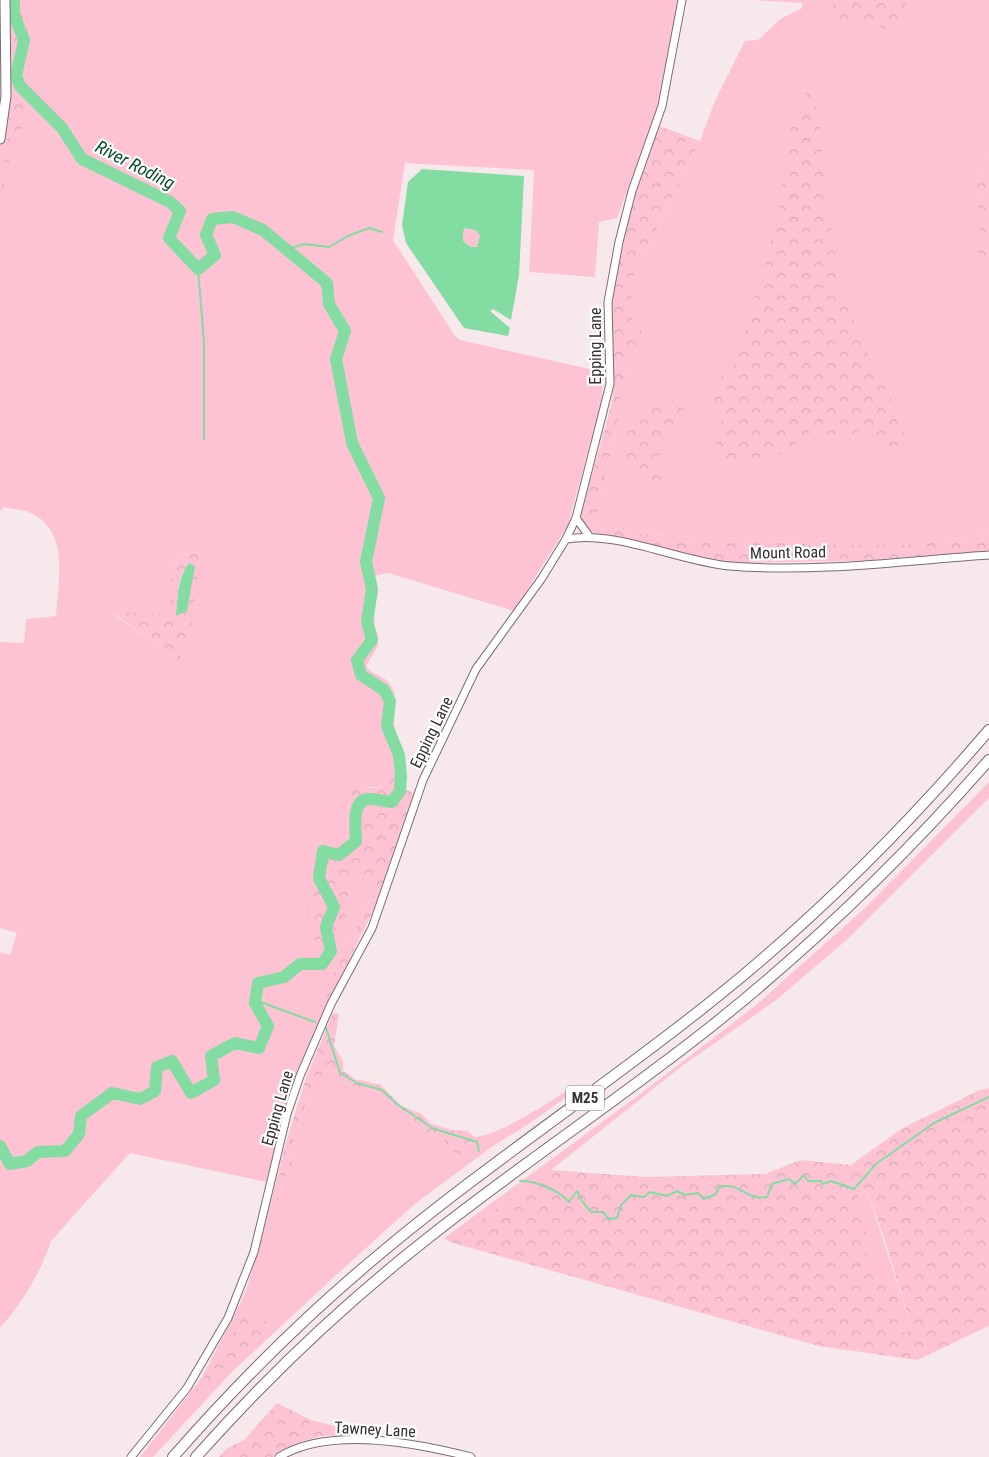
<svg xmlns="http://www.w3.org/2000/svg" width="989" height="1457" viewBox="0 0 989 1457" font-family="'Roboto Condensed',sans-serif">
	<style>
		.green { fill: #fdc3d3; fill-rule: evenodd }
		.forest { fill: url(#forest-crowns); fill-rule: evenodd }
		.water { fill: #83dca2; fill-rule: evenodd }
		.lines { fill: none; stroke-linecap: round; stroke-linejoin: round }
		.stream { stroke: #83dca2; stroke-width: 2 }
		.river { stroke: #83dca2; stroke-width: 12 }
		.minor-casing { stroke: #7a6c70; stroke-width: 9 }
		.major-casing { stroke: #7a6c70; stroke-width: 11 }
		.highway-casing { stroke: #7a6c70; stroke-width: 12 }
		.minor { stroke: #fff; stroke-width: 7 }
		.major { stroke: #fff; stroke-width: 9 }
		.highway { stroke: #fff; stroke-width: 10 }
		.labels { text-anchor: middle; stroke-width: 4.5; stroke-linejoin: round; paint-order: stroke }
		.shield { fill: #fff; stroke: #736f70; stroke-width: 1 }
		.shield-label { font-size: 15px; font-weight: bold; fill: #373133 }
		.street-label { font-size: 16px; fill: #373133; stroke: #fff }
		.water-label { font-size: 18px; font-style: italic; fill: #064d29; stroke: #fff }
	</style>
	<defs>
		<pattern id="forest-crowns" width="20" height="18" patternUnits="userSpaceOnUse" patternTransform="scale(1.25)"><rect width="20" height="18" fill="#fdc3d3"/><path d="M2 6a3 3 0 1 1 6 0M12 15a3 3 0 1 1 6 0" fill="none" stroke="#d9a8b6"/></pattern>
	</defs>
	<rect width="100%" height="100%" fill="#f7e8ec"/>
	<g class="green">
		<path d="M0,0H679L659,105L617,218L599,222L595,277L529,272L534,170L405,163L393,240L455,336L460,340L603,372L602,400L568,525L514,611L388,573L375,576L378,593L374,612L375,626L378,636V646L366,666C372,675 385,676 390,684C400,699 391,713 395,729C398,742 404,753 405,767L385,764L387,787H368L350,799L346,844H329L310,866L312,887L311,936L349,900L346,882L357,874L370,875L373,894L317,1004L325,1009L294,1086L266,1182L130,1153L51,1241C41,1272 22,1303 0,1328V952L10,955L17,933L0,928V642L24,643L26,619L56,616C58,583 69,535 35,515C27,510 14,509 4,507L0,511ZM200,552L179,661H178L112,613L170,614L173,555Z"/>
		<path d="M754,0H989V156L977,186L980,241L976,271L989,249V533L919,545H817L729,538L643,535L595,523L620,410V388L625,379L628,363L641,344L642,333L632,321V281L700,141L715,101L745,41L758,40L780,19L802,8V3Z"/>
		<path d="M465,228L477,231L480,236L477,247H471L463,241V232Z"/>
		<path d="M989,782V798L850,937L775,1001L682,1066L551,1170L450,1242L444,1238L639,1095L755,1006L864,909Z"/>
		<path d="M329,1063L336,1081L378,1092L426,1133L444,1138L462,1154L475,1137C506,1133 552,1099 580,1083L572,1093L527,1125L496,1144L416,1203L335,1276L232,1372L153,1457H140L202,1377L237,1310L247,1287L263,1233L284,1149L275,1213L283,1179L296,1157L293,1132L302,1121L308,1096L315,1089Z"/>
		<path d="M866,1188L913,1331L902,1332L897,1319L881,1309L900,1300L894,1285L874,1279L861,1260L858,1199Z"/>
	</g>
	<g class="forest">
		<path d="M10,0H27L28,48L21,75L29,106L6,173L0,221C0,192 5,163 8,134C12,89 12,45 10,0Z"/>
		<path d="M840,0H905L906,9L902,31L890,34L869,19L840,24L820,13Z"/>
		<path d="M808,90L819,112L826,202L835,249L838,286L847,300L856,324L859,340L875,365L896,409L906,437V447L897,452L884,449L868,433L858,431L847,437L812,431L785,452L770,458L721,465L714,460L717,432L723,419V411L712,412C706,374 728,382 738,356C747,334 746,307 759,289L778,215L792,120Z"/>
		<path d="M659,126L700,141L632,281V321L638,324L642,333L641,344L628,363L625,379L620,388V410L595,523L643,535L729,538L817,545H919L989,533V551L856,561L729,563L595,533L585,527L581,515L612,402L614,384L611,302L621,241L640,169Z"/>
		<path d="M989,156V250L975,273L980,241L977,186Z"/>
		<path d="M675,396L684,397L689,403C672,420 659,447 657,471L663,475L665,481L657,485L638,481L633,470L620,461C627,437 632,406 659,399L666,405Z"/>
		<path d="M200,552L192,623L179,662L112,612L169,614L173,555ZM189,563L177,616C177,598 177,578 189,563Z"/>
		<path d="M385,764L405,767L404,789L414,793L374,909L325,1009L317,1004L373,894L369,875L357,874L347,882L349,900L341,939L317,950L315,939L311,936L312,887L310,866L317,850L329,844H346L350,799L354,789L387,787Z"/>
		<path d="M333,1013L339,1014L334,1046L343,1061V1071L355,1079L381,1085L401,1106L422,1114L430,1123L452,1130L467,1131L475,1137L462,1154L449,1152L444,1138L426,1133L378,1092L336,1081L329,1064L315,1089L308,1096L302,1121L293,1132L296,1157L283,1179L273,1220L284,1149L307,1075Z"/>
		<path d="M989,1088V1326L917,1360L819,1346L450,1242L551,1170L646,1177L765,1174L801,1160L851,1165L901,1129L980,1090ZM866,1188L883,1235L913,1331L902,1332L897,1319L882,1309L900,1300L894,1285L874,1279L862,1260L870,1248L858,1199Z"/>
		<path d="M245,1314L272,1323L239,1360L177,1419Z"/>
		<path d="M277,1403L311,1420L354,1431L355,1435L321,1436L304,1441L273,1457H219L226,1449L244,1440Z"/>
	</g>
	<g class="water">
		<path d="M422,169L524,176L519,275L511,320L493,309L490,311L510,328L508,336L464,328L406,243L402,225L408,182ZM465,228L477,231L480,236L477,247H471L463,241V232Z"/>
		<path d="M189,563L195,566L187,611L176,616C178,596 177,581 189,563Z"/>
	</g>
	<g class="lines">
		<g class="stream">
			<path d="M287,249L304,244L329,247L348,236L369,228L382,232"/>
			<path d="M198,269L204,342V439"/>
			<path d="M255,1000L315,1022"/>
			<path d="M326,1028L340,1073L357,1083L382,1090L397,1104L432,1128L477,1142L479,1151"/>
			<path d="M520,1181C535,1180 560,1191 569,1202L577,1191L582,1201L591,1212H603L609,1219L617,1218L621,1205L631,1195L644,1197L650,1192L667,1196L677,1191L685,1195L698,1193L704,1199L716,1194L719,1187C737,1183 741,1193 755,1197C758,1198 764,1197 767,1197L772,1184L789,1179L795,1184L804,1175L808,1181H821L823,1184L831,1181L854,1189L876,1164L934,1123L989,1097"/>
		</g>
		<path class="river" d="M0,1146L10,1164L27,1161L38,1152L65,1151L79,1134L81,1116L112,1093L140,1099L155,1091L157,1067L172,1061L191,1093L214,1080L211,1056L235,1043L259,1048L268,1026L255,1003L258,983L284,977L300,964H322L331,951L326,927L334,907L319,878L323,851L339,855L356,841C356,830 351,800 368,799C376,798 384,802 392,802L400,791L401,776L399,755L387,726L390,701L384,690L361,675L357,660L372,640L367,622L372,589L366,562L379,498L352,443L336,359L345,331L329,304L327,283L263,230L233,217L212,219L206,235L215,255L198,269L169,238L180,211L170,202L82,159L62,128L20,86L16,76L24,40L14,15V0"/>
		<defs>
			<g id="minor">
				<path d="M576,518L589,536"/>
				<path d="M566,539C616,530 678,561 730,566C816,573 903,561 989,555"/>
				<path d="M131,1457L187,1388L228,1318L254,1252L287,1114L300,1076L331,1004L372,928L423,780L476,669L542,578L566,539L576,518L610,384L608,302L619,242L632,191L662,106L682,0"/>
				<path d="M279,1457C329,1426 417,1443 471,1457"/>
			</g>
			<path id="major" d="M0,139L6,96L5,0"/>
			<g id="highway">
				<path d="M173,1457C237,1384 306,1315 381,1253C497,1156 624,1074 740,978C830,903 913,819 989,730"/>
				<path d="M196,1457C267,1377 344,1304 428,1238C521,1164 620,1099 713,1025C813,945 905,856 989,760"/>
			</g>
		</defs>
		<use href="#minor" class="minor-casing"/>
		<use href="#major" class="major-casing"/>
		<use href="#highway" class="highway-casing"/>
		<use href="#minor" class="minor"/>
		<use href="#major" class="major"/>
		<use href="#highway" class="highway"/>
	</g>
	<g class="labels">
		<rect class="shield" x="566" y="1085.5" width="38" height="25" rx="4"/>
		<g class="shield-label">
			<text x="585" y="1103">M25</text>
		</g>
		<g class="street-label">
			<text transform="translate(595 346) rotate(-90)" y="6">Epping Lane</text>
			<text transform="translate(788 552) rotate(-1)" y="6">Mount Road</text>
			<text transform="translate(431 732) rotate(-64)" y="6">Epping Lane</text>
			<text transform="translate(277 1108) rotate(-74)" y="6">Epping Lane</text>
			<text transform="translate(375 1429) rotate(3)" y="6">Tawney Lane</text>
		</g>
		<g class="water-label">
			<text transform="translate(135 165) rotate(27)" y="6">River Roding</text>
		</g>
	</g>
</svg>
